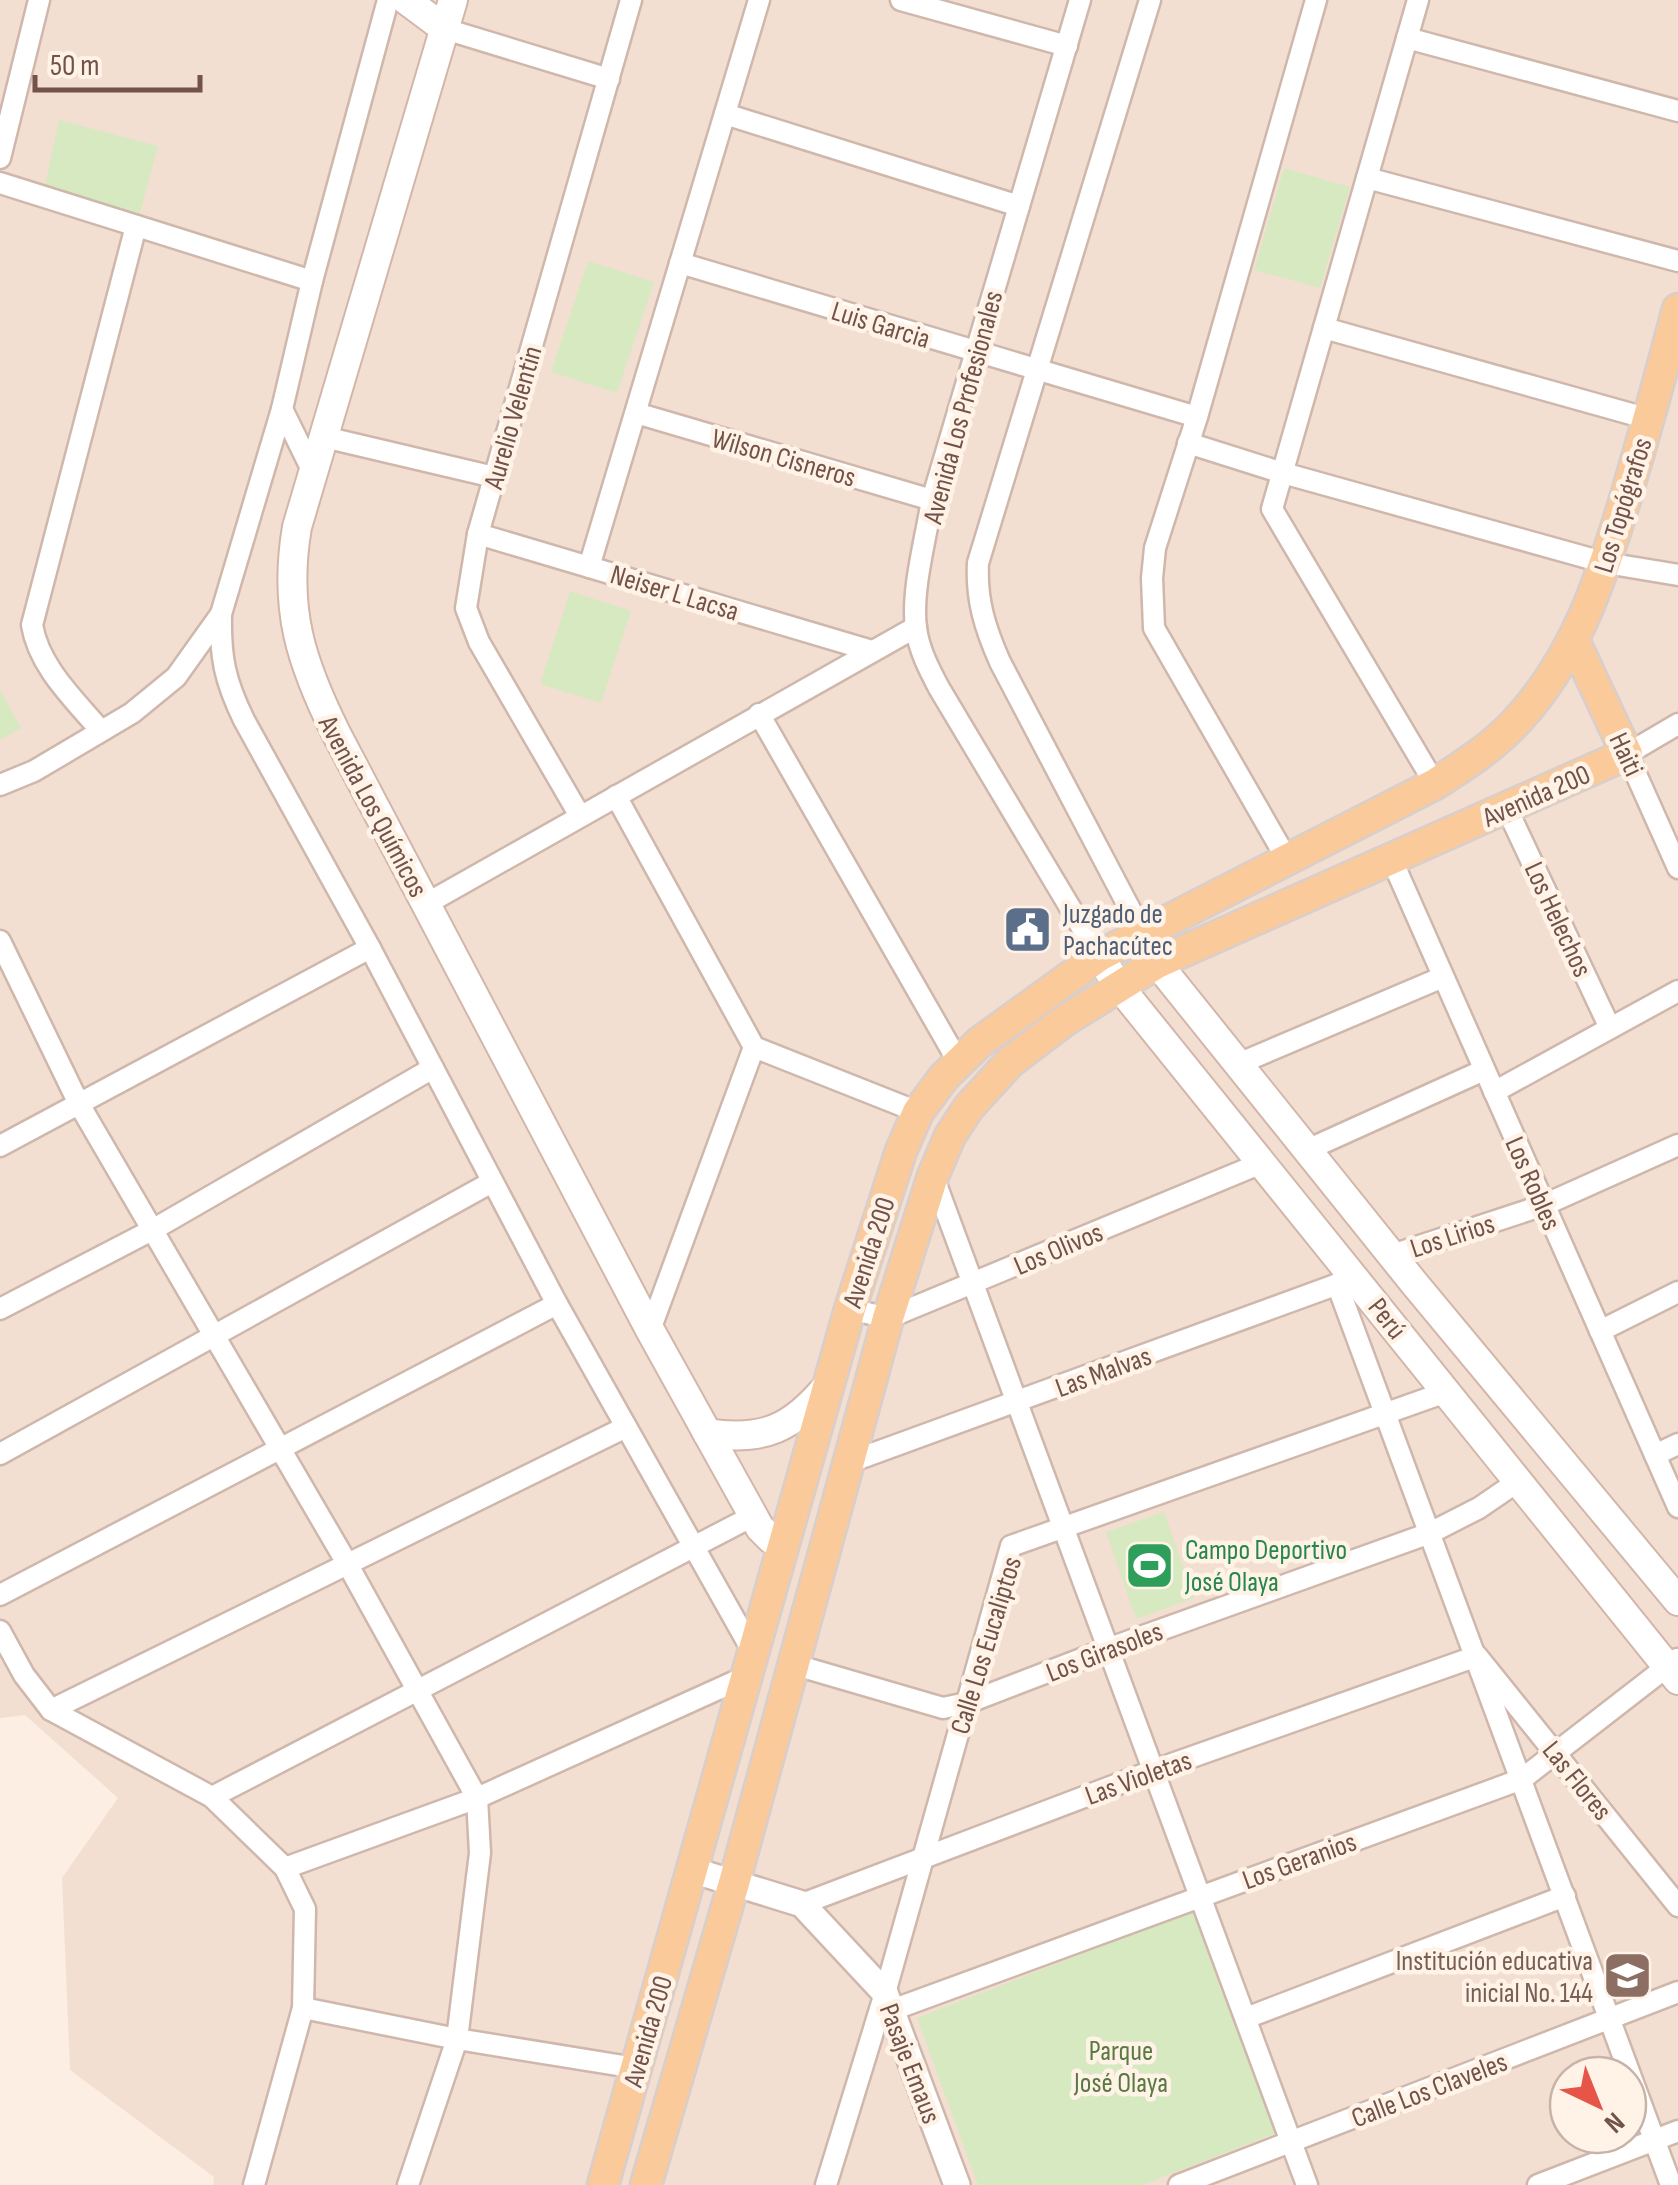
<svg xmlns="http://www.w3.org/2000/svg" width="1678" height="2185" viewBox="0 0 1678 2185" font-family="'Sofia Sans Condensed',sans-serif">
	<style>
		.residential { fill: #f3dfd1; fill-rule: evenodd }
		.green { fill: #d7e9c1 }
		.lines { fill: none; stroke-linecap: round; stroke-linejoin: round }
		.minor-casing { stroke: #cfb7ac; stroke-width: 25 }
		.tertiary-casing { stroke: #cfb7ac; stroke-width: 30 }
		.secondary-casing { stroke: #d2b6a9; stroke-width: 32 }
		.primary-casing { stroke: #d8cfcc; stroke-width: 35 }
		.minor { stroke: #fff; stroke-width: 20 }
		.tertiary { stroke: #fff; stroke-width: 25 }
		.secondary { stroke: #fff; stroke-width: 28 }
		.primary { stroke: #faca9b; stroke-width: 30 }
		.labels { text-anchor: middle; stroke-width: 9; stroke-linejoin: round; paint-order: stroke }
		.street-label { font-size: 28px; fill: #735249; stroke: #fff3e8 }
		.service-label { font-size: 28px; fill: #4e5e75; stroke: #fff3e8; text-anchor: start }
		.leisure-label { font-size: 28px; fill: #27864d; stroke: #fff3e8; text-anchor: start }
		.education-label { font-size: 28px; fill: #785e54; stroke: #fff3e8; text-anchor: end }
		.park-label { font-size: 28px; fill: #597941; stroke: #fff3e8 }
	</style>
	<rect width="100%" height="100%" fill="#fceee2"/>
	<path class="residential" d="M0,0H1678V2185H213L214,2177L70,2070L62,1878L118,1798L25,1715L0,1718ZM1568,2075H1628V2135H1568Z"/>
	<g class="green">
		<path d="M59,120L158,146L139,217L44,190Z"/>
		<path d="M1284,168L1350,187L1320,288L1254,270Z"/>
		<path d="M588,261L654,282L617,393L551,372Z"/>
		<path d="M570,591L631,611L601,703L540,684Z"/>
		<path d="M0,690L21,728L0,740Z"/>
		<path d="M1164,1512L1194,1598L1136,1619L1106,1532Z"/>
		<path d="M1197,1909L1282,2131L1142,2185H978L917,2018Z"/>
	</g>
	<g class="lines">
		<defs>
			<g id="minor">
				<path d="M901,0L1067,46"/>
				<path d="M1080,0L932,500C926,538 911,591 916,628C919,650 929,669 939,688L1099,956"/>
				<path d="M1418,0L1272,509L1435,784"/>
				<path d="M445,29L609,79"/>
				<path d="M1407,38L1678,111"/>
				<path d="M725,114L1019,206"/>
				<path d="M0,158L39,0"/>
				<path d="M1367,178L1678,261"/>
				<path d="M0,183L312,281"/>
				<path d="M680,263L1197,417"/>
				<path d="M1324,328L1649,419"/>
				<path d="M636,413L932,500"/>
				<path d="M324,437L494,477"/>
				<path d="M1188,443L1283,473L1606,563L1678,575"/>
				<path d="M314,474L282,409L312,281L388,0"/>
				<path d="M478,534L872,651"/>
				<path d="M589,567L759,0"/>
				<path d="M221,614C220,658 225,681 244,720L370,948L557,1304L753,1652"/>
				<path d="M759,714L959,1063"/>
				<path d="M1678,724L1627,754L1678,868"/>
				<path d="M101,731C74,699 39,667 32,625L136,226"/>
				<path d="M0,785L34,771L132,713L176,677L221,614L282,409"/>
				<path d="M616,796L754,1047L918,1112"/>
				<path d="M1507,809L1610,1028"/>
				<path d="M580,816L479,642L466,608L478,534L631,0"/>
				<path d="M1391,858L1678,1507"/>
				<path d="M1288,861L1154,628L1152,578L1155,548L1197,417L1316,0"/>
				<path d="M426,904L916,627"/>
				<path d="M1142,932L1000,662C985,628 976,600 978,563L1150,0"/>
				<path d="M0,941L79,1104L348,1565L477,1798L480,1853L457,2039L408,2185"/>
				<path d="M1238,1064L1443,977"/>
				<path d="M1494,1092L1678,991"/>
				<path d="M0,1146L370,948"/>
				<path d="M1307,1150L1484,1070"/>
				<path d="M933,1176L1307,2185"/>
				<path d="M1392,1255L1544,1205L1678,1145"/>
				<path d="M1337,1284L1671,2185"/>
				<path d="M0,1309L154,1229L433,1068"/>
				<path d="M850,1309L888,1318L1264,1162"/>
				<path d="M650,1330L754,1047"/>
				<path d="M1600,1331L1678,1292"/>
				<path d="M0,1454L492,1182"/>
				<path d="M1655,1455L1678,1444"/>
				<path d="M850,1462L1349,1280"/>
				<path d="M0,1595L557,1304"/>
				<path d="M0,1631L24,1675L51,1710L212,1797L285,1868L305,1909L303,2008L254,2185"/>
				<path d="M792,1664L943,1708L967,1703L1110,1648L1430,1533L1479,1508L1517,1482"/>
				<path d="M51,1710L626,1427"/>
				<path d="M212,1797L753,1516"/>
				<path d="M285,1868L477,1798L747,1676"/>
				<path d="M802,1904L1155,1770L1477,1656L1678,1906"/>
				<path d="M303,2008L457,2039L636,2068"/>
				<path d="M892,2010L1522,1779L1677,1659"/>
				<path d="M1246,2018L1565,1896"/>
				<path d="M826,2185L885,1993L1011,1546L1446,1392"/>
				<path d="M1179,2185L1678,1992"/>
				<path d="M1538,2185L1678,2131"/>
			</g>
			<path id="tertiary" d="M692,1870L802,1904L885,1993L957,2185"/>
			<g id="secondary">
				<path d="M406,0L445,29"/>
				<path d="M453,0L297,527C283,609 301,663 337,735L650,1330L760,1528L771,1539L783,1542"/>
				<path d="M1142,932L1157,963L1414,1283L1678,1601"/>
				<path d="M1099,956L1118,985L1678,1680"/>
				<path d="M707,1433C764,1442 793,1428 829,1384"/>
			</g>
			<g id="primary">
				<path d="M603,2185L850,1309L901,1151L918,1112L944,1077L980,1042L1099,956L1435,784C1463,766 1491,748 1514,724C1576,659 1602,577 1627,493C1645,432 1662,370 1678,309"/>
				<path d="M646,2185L734,1883L888,1318L933,1176L950,1136L969,1107L1010,1062L1064,1021L1157,963L1627,754L1574,641"/>
			</g>
		</defs>
		<use href="#minor" class="minor-casing"/>
		<use href="#tertiary" class="tertiary-casing"/>
		<use href="#secondary" class="secondary-casing"/>
		<use href="#primary" class="primary-casing"/>
		<use href="#minor" class="minor"/>
		<use href="#tertiary" class="tertiary"/>
		<use href="#secondary" class="secondary"/>
		<use href="#primary" class="primary"/>
	</g>
	<defs>
		<symbol id="civic-square" viewBox="-11 -11 22 22"><rect x="-9" y="-9" width="18" height="18" rx="4" fill="#5c6f8a" stroke="#fff3e8"/><path d="M-.6-6.5H3V-4.5H.6V-3L4-1V1h2V6H-6V1h2V-1L-.6-3ZM-1.2 2.5V6h2.4V2.5Z" fill="#fff"/></symbol>
		<symbol id="stadium-square" viewBox="-11 -11 22 22"><rect x="-9" y="-9" width="18" height="18" rx="4" fill="#2e9e5b" stroke="#fff3e8"/><path d="M0-5a6.5 5 0 1 0 0 10a6.5 5 0 1 0 0-10ZM-3.5-1.8h7v3.6h-7Z" fill="#fff"/></symbol>
		<symbol id="school-square" viewBox="-11 -11 22 22"><rect x="-9" y="-9" width="18" height="18" rx="4" fill="#8d6e63" stroke="#fff3e8"/><path d="M0-5L7-2L0 1L-7-2ZM-4 1L0 2.5L4 1V4Q0 6-4 4Z" fill="#fff"/></symbol>
	</defs>
	<g fill-rule="evenodd">
		<use href="#civic-square" x="1000" y="902" width="55" height="55"/>
		<use href="#stadium-square" x="1122" y="1538" width="55" height="55"/>
		<use href="#school-square" x="1600" y="1948" width="55" height="55"/>
	</g>
	<g class="labels">
		<g class="street-label">
			<text transform="translate(881 324) rotate(17)" y="10">Luis Garcia</text>
			<text transform="translate(962 407) rotate(-75)" y="10">Avenida Los Profesionales</text>
			<text transform="translate(512 417) rotate(-74)" y="10">Aurelio Velentin</text>
			<text transform="translate(784 457) rotate(16)" y="10">Wilson Cisneros</text>
			<text transform="translate(1622 505) rotate(-73)" y="10">Los Topógrafos</text>
			<text transform="translate(675 592) rotate(17)" y="10">Neiser L Lacsa</text>
			<text transform="translate(1627 754) rotate(65)" y="10">Haiti</text>
			<text transform="translate(1536 795) rotate(-24)" y="10">Avenida 200</text>
			<text transform="translate(374 806) rotate(62)" y="10">Avenida Los Químicos</text>
			<text transform="translate(1559 919) rotate(65)" y="10">Los Helechos</text>
			<text transform="translate(1534 1183) rotate(66)" y="10">Los Robles</text>
			<text transform="translate(1452 1235) rotate(-18)" y="10">Los Lirios</text>
			<text transform="translate(1058 1248) rotate(-23)" y="10">Los Olivos</text>
			<text transform="translate(868 1252) rotate(-72)" y="10">Avenida 200</text>
			<text transform="translate(1388 1318) rotate(52)" y="10">Perú</text>
			<text transform="translate(1103 1371) rotate(-20)" y="10">Las Malvas</text>
			<text transform="translate(985 1645) rotate(-73)" y="10">Calle Los Eucaliptos</text>
			<text transform="translate(1104 1651) rotate(-21)" y="10">Los Girasoles</text>
			<text transform="translate(1138 1777) rotate(-20)" y="10">Las Violetas</text>
			<text transform="translate(1578 1780) rotate(51)" y="10">Las Flores</text>
			<text transform="translate(1299 1860) rotate(-20)" y="10">Los Geranios</text>
			<text transform="translate(647 2031) rotate(-74)" y="10">Avenida 200</text>
			<text transform="translate(911 2063) rotate(69)" y="10">Pasaje Emaus</text>
			<text transform="translate(1429 2089) rotate(-21)" y="10">Calle Los Claveles</text>
		</g>
		<g class="service-label">
			<text x="1063" y="923">Juzgado de<tspan x="1063" dy="32">Pachacútec</tspan></text>
		</g>
		<g class="leisure-label">
			<text x="1185" y="1559">Campo Deportivo<tspan x="1185" dy="32">José Olaya</tspan></text>
		</g>
		<g class="education-label">
			<text x="1593" y="1970">Institución educativa<tspan x="1593" dy="32">inicial No. 144</tspan></text>
		</g>
		<g class="park-label">
			<text x="1121" y="2060">Parque<tspan x="1121" dy="32">José Olaya</tspan></text>
		</g>
	</g>
	<g transform="translate(1598 2105) rotate(137)"><circle r="48" fill="#fff3e8" stroke="#c7b3a8" stroke-width="2.5"/>
	<path d="M0-8L18 38L0 25L-18 38Z" fill="#e65548"/>
	<text y="-15" font-size="28" font-weight="bold" text-anchor="middle" fill="#735249">N</text>
	</g>
	<path d="M35 75v15h165v-15" fill="none" stroke="#735249" stroke-width="5"/>
	<text x="50" y="75" font-size="30" fill="#735249" stroke="#fff3e8" stroke-width="8" paint-order="stroke">50 m</text>
</svg>
